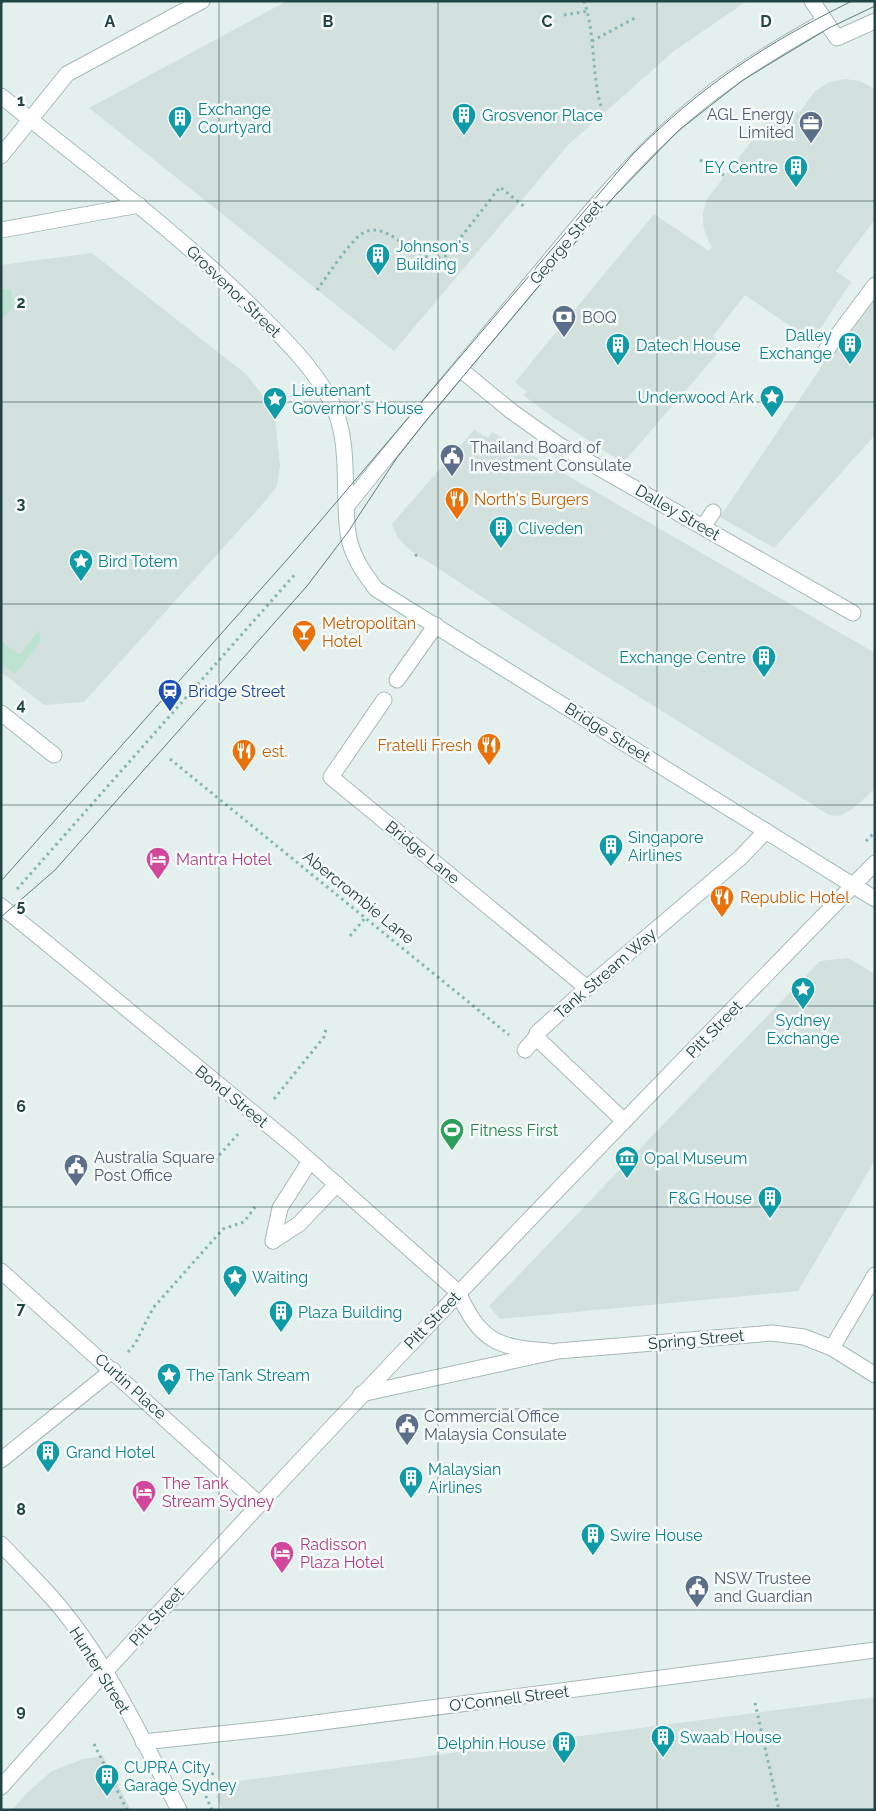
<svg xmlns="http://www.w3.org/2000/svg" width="876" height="1811" viewBox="0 0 876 1811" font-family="Raleway,sans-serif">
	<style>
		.built { fill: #d2e0de }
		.green { fill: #bbe3d0 }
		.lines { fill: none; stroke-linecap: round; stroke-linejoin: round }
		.service-casing { stroke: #a6b9b7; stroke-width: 17 }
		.pedestrian-casing { stroke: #a6b9b7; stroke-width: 17 }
		.minor-casing { stroke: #a6b9b7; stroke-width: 17 }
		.tertiary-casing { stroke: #a6b9b7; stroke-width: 17 }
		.secondary-casing { stroke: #a1bdbb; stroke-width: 17 }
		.path { stroke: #81b7b4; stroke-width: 3; stroke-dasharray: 2.5 4; stroke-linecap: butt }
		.service { stroke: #fff; stroke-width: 15 }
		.pedestrian { stroke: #fff; stroke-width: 15 }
		.minor { stroke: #fff; stroke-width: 15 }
		.tertiary { stroke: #fff; stroke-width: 15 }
		.secondary { stroke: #fff; stroke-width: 15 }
		.tram { stroke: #5c7f7f; stroke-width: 1 }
		.grid { fill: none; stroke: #214444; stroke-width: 1; stroke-opacity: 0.55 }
		.labels { text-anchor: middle; stroke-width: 5; stroke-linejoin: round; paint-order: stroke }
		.culture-label { font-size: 16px; fill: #0d838f; stroke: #f6fbfa; text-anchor: start }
		.service-label { font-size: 16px; fill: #4e5e75; stroke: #f6fbfa; text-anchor: start }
		.street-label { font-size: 16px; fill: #214444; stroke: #f6fbfa }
		.food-label { font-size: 16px; fill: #c56008; stroke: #f6fbfa; text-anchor: start }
		.transit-label { font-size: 16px; fill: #164399; stroke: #f6fbfa; text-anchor: start }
		.hotel-label { font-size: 16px; fill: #b23c85; stroke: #f6fbfa; text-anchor: start }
		.leisure-label { font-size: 16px; fill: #27864d; stroke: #f6fbfa; text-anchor: start }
		.grid-label { font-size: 16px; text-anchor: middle; font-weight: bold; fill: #214444; stroke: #f6fbfa; stroke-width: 5; stroke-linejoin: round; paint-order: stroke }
	</style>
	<rect width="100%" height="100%" fill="#e4f0ed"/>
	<g class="built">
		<path d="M287,1H747L674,51L569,144L394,351L89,108Z"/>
		<path d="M845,79L860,81L875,89V223L873,222L836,271L851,282L812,341L745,295L713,336L725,345L623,463L554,418L523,395L527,392L515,382L654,214L709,251L712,247L706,236L703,224V212L707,199L767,121L783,111H792L799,113L815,91L830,82Z"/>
		<path d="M92,253L246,374L264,397L275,419L280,465L277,486L267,499L84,702L44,705L1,672V265Z"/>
		<path d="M875,293V435L774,548L720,517L869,296Z"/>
		<path d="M474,430L488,438L492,432L875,653V789L851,810L839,816L829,815L551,642L410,550L398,538L392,524Z"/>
		<path d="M848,958L875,974V1160L798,1291L500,1319L489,1306L820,961Z"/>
		<path d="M875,1697V1810H223L216,1796L224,1783Z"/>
		<path d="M103,1756L131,1810H12L29,1791L52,1771L83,1759Z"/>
	</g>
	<g class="green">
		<path d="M11,289L13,307L1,320V290Z"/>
		<path d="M39,630L41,641L15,674L1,663V641L20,655Z"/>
	</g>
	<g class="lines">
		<defs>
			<g id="service">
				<path d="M824,353L875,285"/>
				<path d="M511,411L559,445L853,613"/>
				<path d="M704,526L713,512"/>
				<path d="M397,680L436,625"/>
				<path d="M384,700L331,777L587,988"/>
				<path d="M525,1050L537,1036"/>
				<path d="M624,1121L541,1042L537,1036V1033L587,988L740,858L766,831"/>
				<path d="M273,1241L280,1208L310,1161"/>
				<path d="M273,1241L299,1224L337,1184"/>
				<path d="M1,1271L258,1503"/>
				<path d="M1,1460L113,1370"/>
			</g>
			<g id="pedestrian">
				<path d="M460,369L511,411"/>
				<path d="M347,506C400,439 455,374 510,308C565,243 617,174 681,118C725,79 775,49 825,21"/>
				<path d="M1,713L54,755"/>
				<path d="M1,906L49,945"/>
				<path d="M458,1292C480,1341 497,1348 549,1351"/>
			</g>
			<g id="minor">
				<path d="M812,1L837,38L875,21"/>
				<path d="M1,156L67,74L202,1"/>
				<path d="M49,945L291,1144L458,1292"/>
				<path d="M832,1348L875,1275"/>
				<path d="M361,1394L558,1351L772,1333L804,1337L832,1348L875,1375"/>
				<path d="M1,1544C19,1563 37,1581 54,1600C106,1660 143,1740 179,1810"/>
				<path d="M143,1742L284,1727L875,1650"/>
				<path d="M1,1787C284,1471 578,1167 875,863"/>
			</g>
			<path id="tertiary" d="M1,230L139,205"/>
			<path id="secondary" d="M1,96C85,164 173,228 250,305C279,334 310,363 330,399C352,440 342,489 348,533C351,555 363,572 376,589L875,899"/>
		</defs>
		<use href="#service" class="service-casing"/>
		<use href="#pedestrian" class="pedestrian-casing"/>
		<use href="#minor" class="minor-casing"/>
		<use href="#tertiary" class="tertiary-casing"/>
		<use href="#secondary" class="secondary-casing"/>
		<g class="path">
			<path d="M584,1C596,36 591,75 602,110"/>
			<path d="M1,3L3,1"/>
			<path d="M564,15L588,11"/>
			<path d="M592,41L635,18"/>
			<path d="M700,160L725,176"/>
			<path d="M317,290C328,275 346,247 360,235C388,213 417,272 447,255L500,187L526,208"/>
			<path d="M415,556L418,554"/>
			<path d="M170,759L509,1035"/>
			<path d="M866,841L875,832"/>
			<path d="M17,889L296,573"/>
			<path d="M350,936L365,918"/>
			<path d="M274,1099L324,1037L326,1029"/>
			<path d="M215,1160L238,1134"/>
			<path d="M128,1352L135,1344L153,1308L223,1229L244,1222L255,1207"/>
			<path d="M162,1386L168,1380L166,1378"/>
			<path d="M755,1703L779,1810"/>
			<path d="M94,1744L127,1810"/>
			<path d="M212,1810L204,1792L208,1779L215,1771"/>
		</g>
		<use href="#service" class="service"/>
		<use href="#pedestrian" class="pedestrian"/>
		<use href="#minor" class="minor"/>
		<use href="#tertiary" class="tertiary"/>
		<use href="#secondary" class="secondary"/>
		<g class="tram">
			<path d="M1,881L293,553L633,154C702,85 765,44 852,1"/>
			<path d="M1,917L55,870L307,586L348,532L396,459L424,423L611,200L678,131L743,80L829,28L875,6"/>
		</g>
	</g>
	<path class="grid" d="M219,1V1810M438,1V1810M657,1V1810M1,201H875M1,402H875M1,604H875M1,805H875M1,1006H875M1,1207H875M1,1409H875M1,1610H875"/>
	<defs>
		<symbol id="building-pin" viewBox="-11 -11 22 30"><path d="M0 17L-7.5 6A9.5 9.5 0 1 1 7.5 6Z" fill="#0f9aa8" stroke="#f6fbfa"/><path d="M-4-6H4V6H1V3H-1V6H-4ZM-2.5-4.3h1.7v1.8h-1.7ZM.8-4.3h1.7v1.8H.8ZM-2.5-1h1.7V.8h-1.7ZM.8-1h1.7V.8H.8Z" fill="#fff"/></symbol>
		<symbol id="office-pin" viewBox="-11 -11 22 30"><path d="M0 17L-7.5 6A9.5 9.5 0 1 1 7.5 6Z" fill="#5c6f8a" stroke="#f6fbfa"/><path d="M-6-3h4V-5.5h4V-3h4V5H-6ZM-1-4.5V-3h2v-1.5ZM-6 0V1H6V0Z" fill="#fff"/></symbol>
		<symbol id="bank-pin" viewBox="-11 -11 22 30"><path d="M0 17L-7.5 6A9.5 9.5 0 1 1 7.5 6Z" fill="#5c6f8a" stroke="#f6fbfa"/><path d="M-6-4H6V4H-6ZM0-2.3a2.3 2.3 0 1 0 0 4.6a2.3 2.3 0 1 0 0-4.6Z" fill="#fff"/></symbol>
		<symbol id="sight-pin" viewBox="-11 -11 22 30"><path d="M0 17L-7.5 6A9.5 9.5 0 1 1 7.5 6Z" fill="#0f9aa8" stroke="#f6fbfa"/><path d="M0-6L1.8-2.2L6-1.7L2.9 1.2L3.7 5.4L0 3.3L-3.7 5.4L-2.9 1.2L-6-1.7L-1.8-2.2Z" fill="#fff"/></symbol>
		<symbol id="civic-pin" viewBox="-11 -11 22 30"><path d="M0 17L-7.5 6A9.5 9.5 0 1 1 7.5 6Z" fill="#5c6f8a" stroke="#f6fbfa"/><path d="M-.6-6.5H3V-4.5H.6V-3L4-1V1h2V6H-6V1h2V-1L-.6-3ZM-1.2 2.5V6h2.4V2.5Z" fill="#fff"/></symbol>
		<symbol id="restaurant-pin" viewBox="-11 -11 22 30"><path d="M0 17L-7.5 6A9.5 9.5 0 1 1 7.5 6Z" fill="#e8710a" stroke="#f6fbfa"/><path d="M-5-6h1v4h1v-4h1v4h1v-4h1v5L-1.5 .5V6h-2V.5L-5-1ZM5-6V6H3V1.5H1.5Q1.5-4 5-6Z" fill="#fff"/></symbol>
		<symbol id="bar-pin" viewBox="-11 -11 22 30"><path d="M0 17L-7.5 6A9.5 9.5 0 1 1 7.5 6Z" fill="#e8710a" stroke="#f6fbfa"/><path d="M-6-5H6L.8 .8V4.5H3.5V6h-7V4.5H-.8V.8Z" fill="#fff"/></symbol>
		<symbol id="station-pin" viewBox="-11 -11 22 30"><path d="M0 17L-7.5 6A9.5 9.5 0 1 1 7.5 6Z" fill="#1a4fb4" stroke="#f6fbfa"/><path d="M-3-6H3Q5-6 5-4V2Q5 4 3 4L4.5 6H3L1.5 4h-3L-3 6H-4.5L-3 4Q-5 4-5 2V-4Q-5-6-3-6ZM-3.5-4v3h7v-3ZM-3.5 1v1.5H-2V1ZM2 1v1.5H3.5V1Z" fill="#fff"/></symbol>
		<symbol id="hotel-pin" viewBox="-11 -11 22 30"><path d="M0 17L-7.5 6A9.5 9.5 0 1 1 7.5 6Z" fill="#d1479c" stroke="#f6fbfa"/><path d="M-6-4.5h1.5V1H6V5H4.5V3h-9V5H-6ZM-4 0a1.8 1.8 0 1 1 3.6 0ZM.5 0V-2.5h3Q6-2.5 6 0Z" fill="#fff"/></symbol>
		<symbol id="stadium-pin" viewBox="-11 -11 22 30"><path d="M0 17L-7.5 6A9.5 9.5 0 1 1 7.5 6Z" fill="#2e9e5b" stroke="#f6fbfa"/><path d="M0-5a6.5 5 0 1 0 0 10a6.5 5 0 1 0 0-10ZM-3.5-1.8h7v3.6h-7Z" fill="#fff"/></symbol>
		<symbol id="museum-pin" viewBox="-11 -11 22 30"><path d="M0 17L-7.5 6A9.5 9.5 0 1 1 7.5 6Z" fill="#0f9aa8" stroke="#f6fbfa"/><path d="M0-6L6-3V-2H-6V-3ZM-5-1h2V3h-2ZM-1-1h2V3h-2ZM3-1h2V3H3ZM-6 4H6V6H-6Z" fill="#fff"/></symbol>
	</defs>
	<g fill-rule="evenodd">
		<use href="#building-pin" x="450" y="101" width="28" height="38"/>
		<use href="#building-pin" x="166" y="104" width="28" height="38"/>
		<use href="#office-pin" x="797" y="109" width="28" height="38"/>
		<use href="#building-pin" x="782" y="153" width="28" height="38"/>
		<use href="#building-pin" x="364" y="241" width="28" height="38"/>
		<use href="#bank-pin" x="550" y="303" width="28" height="38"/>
		<use href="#building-pin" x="836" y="330" width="28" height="38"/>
		<use href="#building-pin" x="604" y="331" width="28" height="38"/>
		<use href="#sight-pin" x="758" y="383" width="28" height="38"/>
		<use href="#sight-pin" x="261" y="385" width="28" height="38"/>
		<use href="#civic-pin" x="438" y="442" width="28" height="38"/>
		<use href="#restaurant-pin" x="443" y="485" width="28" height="38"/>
		<use href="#building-pin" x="487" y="514" width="28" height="38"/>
		<use href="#sight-pin" x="67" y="547" width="28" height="38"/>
		<use href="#bar-pin" x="290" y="618" width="28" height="38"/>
		<use href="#building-pin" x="750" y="643" width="28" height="38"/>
		<use href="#station-pin" x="156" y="677" width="28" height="38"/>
		<use href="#restaurant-pin" x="475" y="731" width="28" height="38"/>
		<use href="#restaurant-pin" x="230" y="737" width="28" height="38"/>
		<use href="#building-pin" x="597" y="832" width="28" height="38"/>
		<use href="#hotel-pin" x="144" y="845" width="28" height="38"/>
		<use href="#restaurant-pin" x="708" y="883" width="28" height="38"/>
		<use href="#sight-pin" x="789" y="975" width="28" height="38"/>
		<use href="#stadium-pin" x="438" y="1116" width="28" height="38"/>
		<use href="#museum-pin" x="613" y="1144" width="28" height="38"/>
		<use href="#civic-pin" x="62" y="1152" width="28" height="38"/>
		<use href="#building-pin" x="756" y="1184" width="28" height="38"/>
		<use href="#sight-pin" x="221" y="1263" width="28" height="38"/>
		<use href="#building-pin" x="267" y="1298" width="28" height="38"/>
		<use href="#sight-pin" x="155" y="1361" width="28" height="38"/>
		<use href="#civic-pin" x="393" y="1411" width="28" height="38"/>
		<use href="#building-pin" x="34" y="1438" width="28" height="38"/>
		<use href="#building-pin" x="397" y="1464" width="28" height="38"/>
		<use href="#hotel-pin" x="130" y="1478" width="28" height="38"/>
		<use href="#building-pin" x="579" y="1521" width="28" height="38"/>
		<use href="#hotel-pin" x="268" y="1539" width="28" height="38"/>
		<use href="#civic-pin" x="683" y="1573" width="28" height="38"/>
		<use href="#building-pin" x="649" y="1723" width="28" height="38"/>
		<use href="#building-pin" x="550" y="1729" width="28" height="38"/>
		<use href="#building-pin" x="93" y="1762" width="28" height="38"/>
	</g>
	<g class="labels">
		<g class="culture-label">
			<text x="198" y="115">Exchange<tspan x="198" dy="18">Courtyard</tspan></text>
			<text x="482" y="121">Grosvenor Place</text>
			<text x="778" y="173" text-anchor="end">EY Centre</text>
			<text x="396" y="252">Johnson's<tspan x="396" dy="18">Building</tspan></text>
			<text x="832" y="341" text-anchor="end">Dalley<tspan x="832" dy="18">Exchange</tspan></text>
			<text x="636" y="351">Datech House</text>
			<text x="292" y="396">Lieutenant<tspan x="292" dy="18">Governor's House</tspan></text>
			<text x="754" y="403" text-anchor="end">Underwood Ark</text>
			<text x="518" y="534">Cliveden</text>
			<text x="98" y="567">Bird Totem</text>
			<text x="746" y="663" text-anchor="end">Exchange Centre</text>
			<text x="628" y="843">Singapore<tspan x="628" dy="18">Airlines</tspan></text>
			<text x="803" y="1026" text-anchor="middle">Sydney<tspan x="803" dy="18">Exchange</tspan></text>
			<text x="644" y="1164">Opal Museum</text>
			<text x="752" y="1204" text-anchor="end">F&amp;G House</text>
			<text x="252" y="1283">Waiting</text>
			<text x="298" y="1318">Plaza Building</text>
			<text x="186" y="1381">The Tank Stream</text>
			<text x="66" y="1458">Grand Hotel</text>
			<text x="428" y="1475">Malaysian<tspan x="428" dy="18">Airlines</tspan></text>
			<text x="610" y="1541">Swire House</text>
			<text x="680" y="1743">Swaab House</text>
			<text x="546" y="1749" text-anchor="end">Delphin House</text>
			<text x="124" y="1773">CUPRA City<tspan x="124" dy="18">Garage Sydney</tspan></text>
		</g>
		<g class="service-label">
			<text x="794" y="120" text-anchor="end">AGL Energy<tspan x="794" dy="18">Limited</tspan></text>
			<text x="582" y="323">BOQ</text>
			<text x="470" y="453">Thailand Board of<tspan x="470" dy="18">Investment Consulate</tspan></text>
			<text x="94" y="1163">Australia Square<tspan x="94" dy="18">Post Office</tspan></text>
			<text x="424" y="1422">Commercial Office<tspan x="424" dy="18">Malaysia Consulate</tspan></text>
			<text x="714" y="1584">NSW Trustee<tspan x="714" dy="18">and Guardian</tspan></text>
		</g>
		<g class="street-label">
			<text transform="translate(566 242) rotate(-50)" y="6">George Street</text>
			<text transform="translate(234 291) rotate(44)" y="6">Grosvenor Street</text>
			<text transform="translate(678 512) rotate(30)" y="6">Dalley Street</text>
			<text transform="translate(608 732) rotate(32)" y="6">Bridge Street</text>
			<text transform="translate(423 852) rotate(39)" y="6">Bridge Lane</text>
			<text transform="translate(359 897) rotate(39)" y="6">Abercrombie Lane</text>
			<text transform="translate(605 973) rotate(-41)" y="6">Tank Stream Way</text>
			<text transform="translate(714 1029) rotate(-46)" y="6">Pitt Street</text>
			<text transform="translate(232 1096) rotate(39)" y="6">Bond Street</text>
			<text transform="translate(432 1320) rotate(-46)" y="6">Pitt Street</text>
			<text transform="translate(696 1339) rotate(-5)" y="6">Spring Street</text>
			<text transform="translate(131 1386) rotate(42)" y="6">Curtin Place</text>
			<text transform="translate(156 1616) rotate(-48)" y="6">Pitt Street</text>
			<text transform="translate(100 1670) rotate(58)" y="6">Hunter Street</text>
			<text transform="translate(509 1698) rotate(-7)" y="6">O'Connell Street</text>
		</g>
		<g class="food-label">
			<text x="474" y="505">North's Burgers</text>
			<text x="322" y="629">Metropolitan<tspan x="322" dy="18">Hotel</tspan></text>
			<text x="472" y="751" text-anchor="end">Fratelli Fresh</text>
			<text x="262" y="757">est.</text>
			<text x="740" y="903">Republic Hotel</text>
		</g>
		<g class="transit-label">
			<text x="188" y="697">Bridge Street</text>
		</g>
		<g class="hotel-label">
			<text x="176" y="865">Mantra Hotel</text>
			<text x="162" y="1489">The Tank<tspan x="162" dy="18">Stream Sydney</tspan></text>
			<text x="300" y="1550">Radisson<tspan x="300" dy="18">Plaza Hotel</tspan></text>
		</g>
		<g class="leisure-label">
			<text x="470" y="1136">Fitness First</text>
		</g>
	</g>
	<g class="grid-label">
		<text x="110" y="27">A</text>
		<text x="328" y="27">B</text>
		<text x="547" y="27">C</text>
		<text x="766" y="27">D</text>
		<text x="21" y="106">1</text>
		<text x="21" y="308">2</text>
		<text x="21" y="509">3</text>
		<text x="21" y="710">4</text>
		<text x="21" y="911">5</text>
		<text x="21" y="1112">6</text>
		<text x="21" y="1314">7</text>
		<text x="21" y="1515">8</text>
		<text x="21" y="1716">9</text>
	</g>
	<rect width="876" height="1811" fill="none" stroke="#214444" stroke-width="5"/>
</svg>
